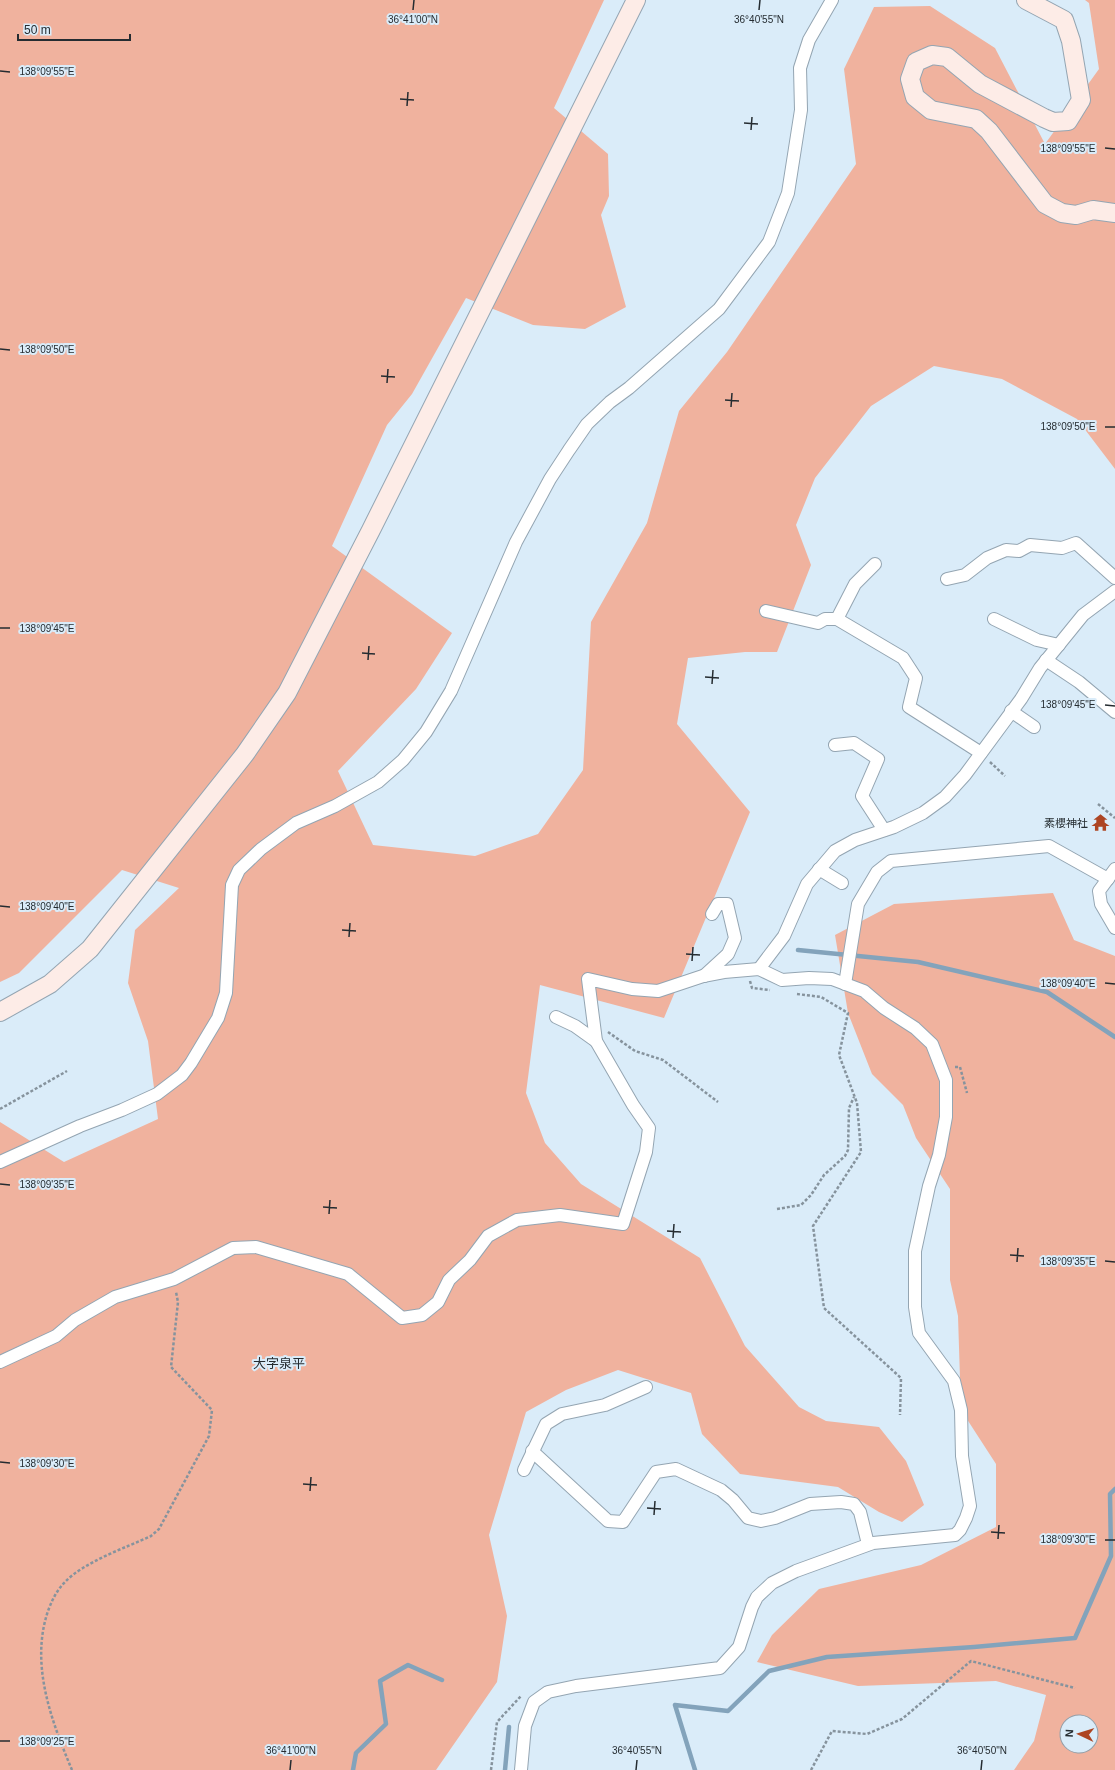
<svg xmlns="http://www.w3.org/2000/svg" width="1115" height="1770" viewBox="0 0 1115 1770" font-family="Arial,'Noto Sans JP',sans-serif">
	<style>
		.green { fill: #f0b29e; fill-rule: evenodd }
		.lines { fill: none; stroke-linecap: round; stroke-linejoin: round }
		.stream { stroke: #83a3bb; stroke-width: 4.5 }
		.street-casing { stroke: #94a5b2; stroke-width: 14 }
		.secondary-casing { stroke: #94a5b2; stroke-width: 20 }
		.path { stroke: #86939d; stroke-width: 2.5; stroke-dasharray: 3 2; stroke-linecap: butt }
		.street { stroke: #fff; stroke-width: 12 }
		.secondary { stroke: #fdece7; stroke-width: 18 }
		.ticks { fill: none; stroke: #252c31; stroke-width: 1.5 }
		.labels { text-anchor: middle; stroke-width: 4; stroke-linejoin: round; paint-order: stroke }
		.poi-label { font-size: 11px; fill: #252c31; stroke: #daecf9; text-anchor: end }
		.quarter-label { font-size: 13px; fill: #252c31; stroke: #daecf9 }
		.ticks-label { font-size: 10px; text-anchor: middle; fill: #252c31; stroke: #daecf9; stroke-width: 4; stroke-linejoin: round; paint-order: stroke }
	</style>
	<rect width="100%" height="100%" fill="#daecf9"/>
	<g class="green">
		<path d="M0,0H604L554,108L608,154L609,196L601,215L626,307L585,329L533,325L466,298L412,394L387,425L332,546L452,633L416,689L338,771L373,845L475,856L538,834L583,770L591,622L647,523L679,411L727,352L856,164L844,69L874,7L930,6L995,48L1045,144L1099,69L1089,3L1085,0H1115V469L1077,419L1002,379L934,366L871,406L815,478L796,525L811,565L777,652H745L688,658L677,724L750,812L664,1018L540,985L526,1093L545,1143L581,1184L700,1258L745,1346L799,1407L826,1421L879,1427L906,1461L924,1505L902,1522L879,1512L838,1487L740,1474L702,1434L691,1393L618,1370L566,1390L526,1412L489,1535L507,1616L497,1682L436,1770H0V1122L64,1162L158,1119L148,1041L128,983L135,930L179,888L122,870L19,973L0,982Z"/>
		<path d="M1053,893L1074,940L1115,956V1770H1014L1034,1741L1046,1695L996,1681L858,1686L757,1662L772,1635L819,1589L921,1565L996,1527V1464L961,1410L958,1316L950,1280V1189L916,1138L903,1105L872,1074L848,1013L835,935L894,904ZM1067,1722H1091V1746H1067Z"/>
	</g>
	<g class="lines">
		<g class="stream">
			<path d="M798,950L918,962L1047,992L1115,1037"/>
			<path d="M353,1770L356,1753L386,1724L380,1681L408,1665L442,1680"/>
			<path d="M505,1770L509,1727"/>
			<path d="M695,1770L675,1705L728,1711L769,1671L827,1657L974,1647L1075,1638L1111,1556L1110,1494L1115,1489"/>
		</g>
		<defs>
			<g id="street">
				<path d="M875,564L855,584L837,619L903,658L916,678L909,707L981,753"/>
				<path d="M947,579L965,575L987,558L1006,550L1019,551L1030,545L1062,548L1076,543L1115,578"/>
				<path d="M766,611L818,623L825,619H837"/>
				<path d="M994,619L1037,640L1059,645"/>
				<path d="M1046,660L1079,682L1115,712"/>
				<path d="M1011,711L1034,727"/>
				<path d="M835,745L854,743L878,759L862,796L884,830"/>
				<path d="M819,869L842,883"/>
				<path d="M1115,869L1099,891L1101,904L1115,928"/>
				<path d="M759,969L784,936L807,884L835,851L855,840L894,827L923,813L945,797L965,775L1021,699L1040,668L1083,615L1115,591"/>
				<path d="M704,976L728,954L735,938L727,904H718L712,914"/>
				<path d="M845,984L858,904L877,872L891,861L1049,846L1108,879"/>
				<path d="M556,1017L575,1026L596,1041"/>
				<path d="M0,1162L80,1126L122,1110L157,1094L182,1075L191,1063L218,1018L226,993L232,885L239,870L261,849L296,823L335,806L378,782L403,760L426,732L451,691L516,542L550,479L569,450L587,424L610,402L629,388L719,309L769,242L788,193L801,110L800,68L809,40L832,0"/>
				<path d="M0,1362L56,1336L75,1320L115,1297L174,1279L233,1248L256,1247L348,1274L402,1318L422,1315L438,1302L449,1280L470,1260L488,1236L517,1220L560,1215L623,1224L646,1152L649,1128L633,1105L596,1041L588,979L632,989L658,991L703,976L724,972L759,969L782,980L809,978L832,979L864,991L884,1008L915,1028L932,1044L946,1080V1117L939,1155L929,1186L915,1251V1307L919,1333L954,1381L961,1410L962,1456L970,1506L966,1518L960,1530L955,1535L873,1543L796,1571L772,1583L757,1597L752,1607L739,1647L720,1668L576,1686L548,1692L534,1702L525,1726L521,1770"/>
				<path d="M532,1451L608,1521L623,1522L656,1472L676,1469L721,1490L733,1500L748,1518L761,1521L775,1518L810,1504L841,1502L854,1504L860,1512L868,1544"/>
				<path d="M524,1470L546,1424L562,1414L605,1405L646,1387"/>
			</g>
			<g id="secondary">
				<path d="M1026,0L1064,20L1071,41L1081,100L1068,121L1053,122L1044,118L980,84L947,57L932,55L916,62L910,79L915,97L931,110L976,119L989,131L1045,204L1062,213L1076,215L1093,210L1115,213"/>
				<path d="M0,1012L50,984L90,949L245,754L287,693L371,530L636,0"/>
			</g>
		</defs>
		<use href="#street" class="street-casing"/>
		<use href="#secondary" class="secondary-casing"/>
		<g class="path">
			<path d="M990,762L1005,776"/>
			<path d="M1098,804L1115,818"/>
			<path d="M750,981L752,988L770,990"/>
			<path d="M797,994L821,997L848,1013L839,1055L857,1103L861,1152L813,1226L824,1308L901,1378L900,1415"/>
			<path d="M608,1032L635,1051L663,1060L718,1102"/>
			<path d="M955,1067H960L967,1093"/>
			<path d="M0,1109L67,1071"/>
			<path d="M777,1209L801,1205L811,1195L824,1175L845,1156L848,1150L849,1108L854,1097"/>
			<path d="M72,1770C51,1720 30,1664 48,1611C52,1600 57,1590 65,1582C84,1562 125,1548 151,1536L159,1529L209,1436L212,1410L171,1367L178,1302L176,1292"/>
			<path d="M491,1770L497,1722L521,1696"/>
			<path d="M811,1770L832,1731L867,1734L902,1719L971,1661L1075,1688"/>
		</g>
		<use href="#street" class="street"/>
		<use href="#secondary" class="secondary"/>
	</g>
	<path class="ticks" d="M413,10L414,0M759,10L760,0M0,71L10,72M400,99L414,100M407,106L408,92M744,123L758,124M751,130L752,117M1105,148L1115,149M0,349L10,350M381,376L395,377M387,383L388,369M725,400L739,401M731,407L732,393M1105,427H1115M0,628H10M362,653L375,654M368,660L369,646M705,677L719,678M712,684L713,670M1105,705L1115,706M0,906L10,907M342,930L356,931M349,937L350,923M686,954L700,955M692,961L693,947M1105,983L1115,984M0,1184L10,1185M323,1207L337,1208M329,1214L330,1200M667,1231L681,1232M673,1238L674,1224M1010,1255L1024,1256M1105,1261L1115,1262M1017,1262L1018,1248M0,1462L10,1463M303,1484L317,1485M310,1491L311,1477M647,1508L661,1509M654,1515L655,1501M991,1532L1005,1533M998,1539L999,1525M1105,1540H1115M0,1741H10M290,1770L291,1760M636,1770L637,1760M981,1770L982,1760"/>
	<defs>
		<symbol id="temple-bare" viewBox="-9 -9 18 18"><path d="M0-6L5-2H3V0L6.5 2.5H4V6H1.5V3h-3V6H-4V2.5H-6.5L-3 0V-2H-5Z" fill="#ad4523" stroke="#daecf9" stroke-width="2.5" paint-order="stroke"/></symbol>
	</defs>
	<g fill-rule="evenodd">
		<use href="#temple-bare" x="1088" y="810" width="25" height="25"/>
	</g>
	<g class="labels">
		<g class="poi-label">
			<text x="1088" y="827">素櫻神社</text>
		</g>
		<g class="quarter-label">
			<text x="279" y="1368">大字泉平</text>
		</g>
	</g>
	<g class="ticks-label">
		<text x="413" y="23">36°41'00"N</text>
		<text x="759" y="23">36°40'55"N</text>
		<text x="47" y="75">138°09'55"E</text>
		<text x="1068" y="152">138°09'55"E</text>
		<text x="47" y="353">138°09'50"E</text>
		<text x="1068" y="430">138°09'50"E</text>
		<text x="47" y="632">138°09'45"E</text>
		<text x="1068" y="708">138°09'45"E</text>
		<text x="47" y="910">138°09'40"E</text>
		<text x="1068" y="987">138°09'40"E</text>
		<text x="47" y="1188">138°09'35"E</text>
		<text x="1068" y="1265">138°09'35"E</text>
		<text x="47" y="1467">138°09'30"E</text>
		<text x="1068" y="1543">138°09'30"E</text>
		<text x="47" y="1745">138°09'25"E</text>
		<text x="291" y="1754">36°41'00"N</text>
		<text x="637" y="1754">36°40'55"N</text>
		<text x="982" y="1754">36°40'50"N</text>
	</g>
	<g transform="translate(1079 1734) rotate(274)"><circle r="19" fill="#daecf9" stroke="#929fa9"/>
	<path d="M0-3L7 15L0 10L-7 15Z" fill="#ad4523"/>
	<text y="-6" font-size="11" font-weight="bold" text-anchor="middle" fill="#252c31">N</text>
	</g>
	<path d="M18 34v6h112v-6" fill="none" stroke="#252c31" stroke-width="2"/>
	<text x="24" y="34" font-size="12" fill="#252c31" stroke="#daecf9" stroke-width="3" paint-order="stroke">50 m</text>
</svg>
